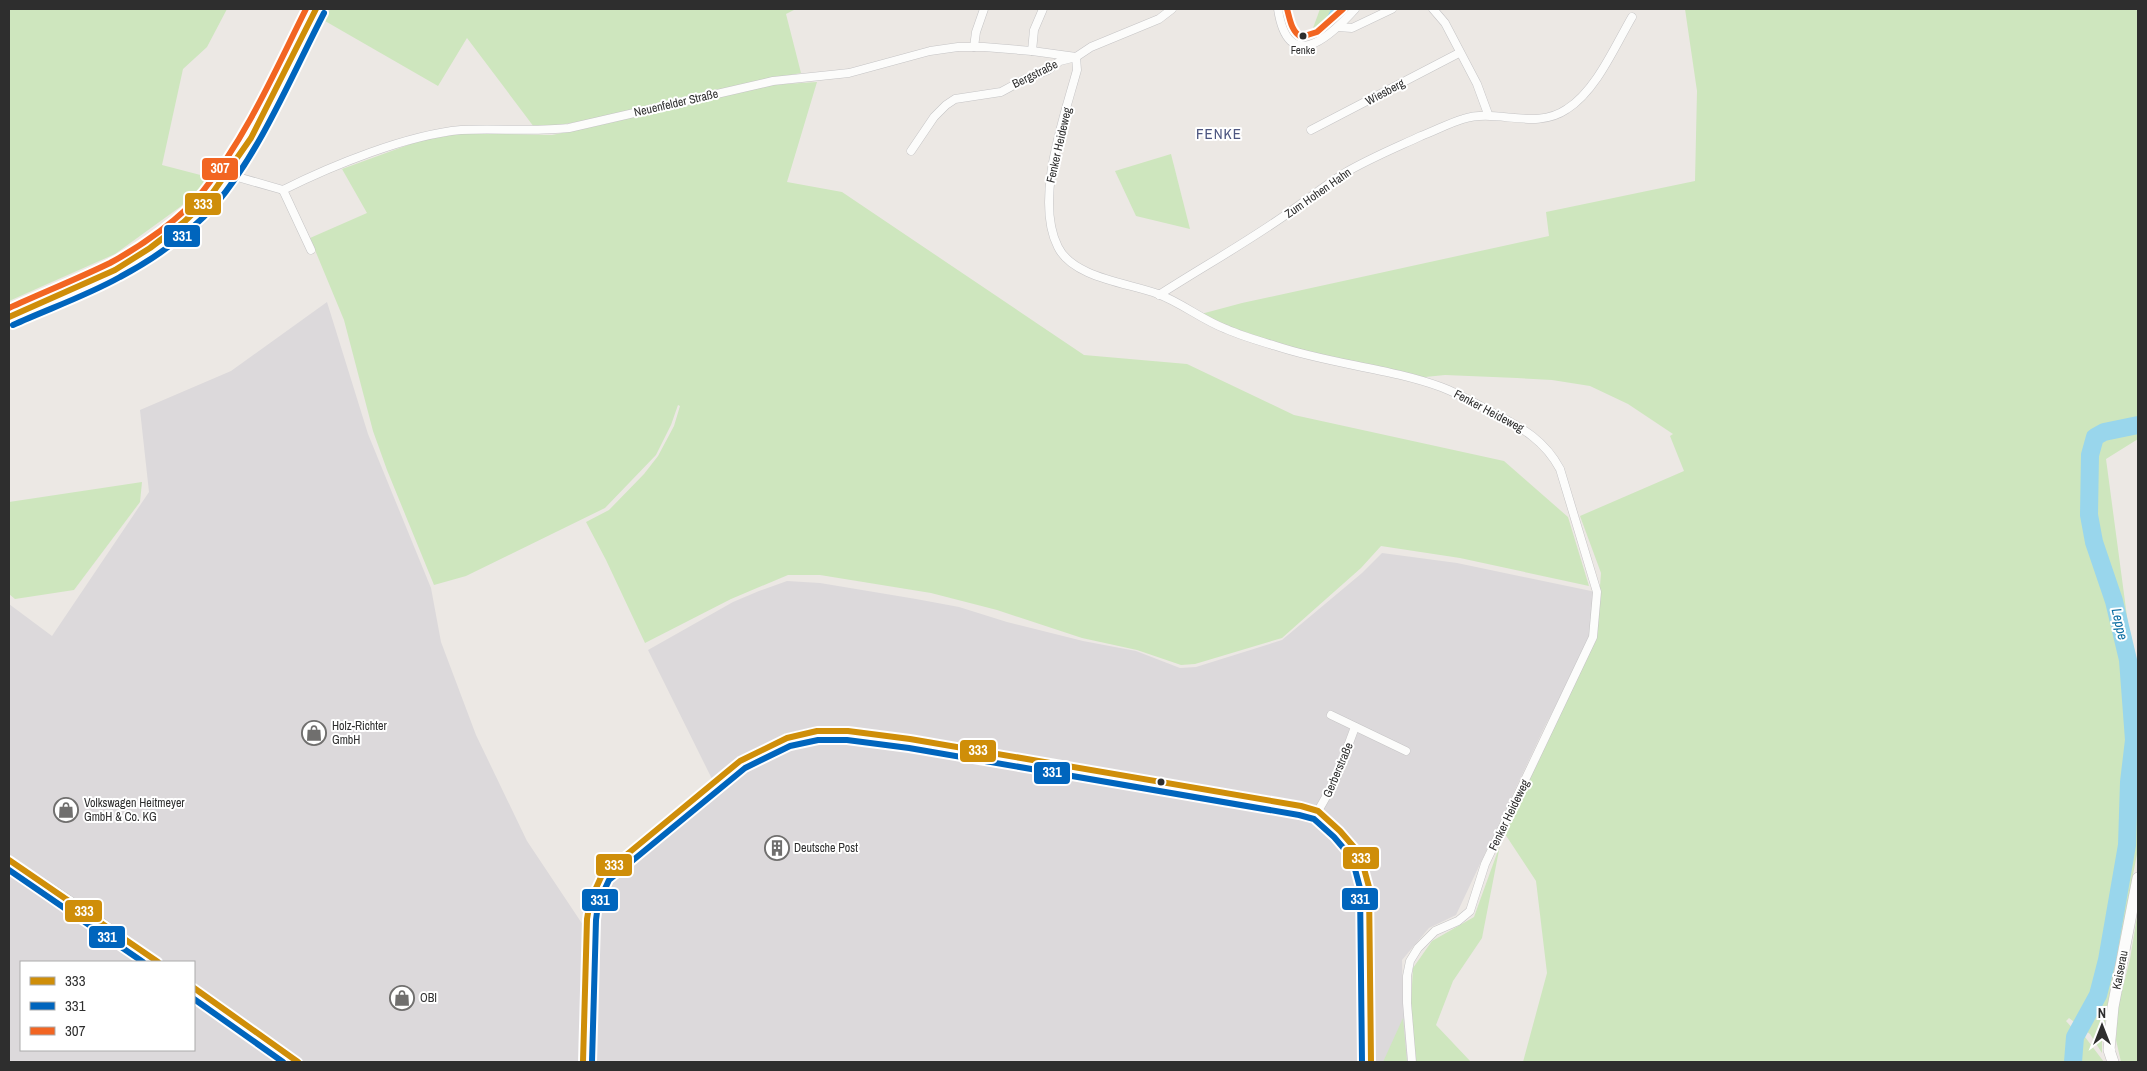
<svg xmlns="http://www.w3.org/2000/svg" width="2147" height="1071" viewBox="0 0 2147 1071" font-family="'Archivo Narrow',sans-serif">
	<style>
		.industrial { fill: #dcd9db; fill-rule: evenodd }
		.green { fill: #cee6be }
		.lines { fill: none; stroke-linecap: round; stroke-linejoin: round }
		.stream { stroke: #99d6ec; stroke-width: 3 }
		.river { stroke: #99d6ec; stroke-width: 18 }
		.street-casing { stroke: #c5c4c5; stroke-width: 9 }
		.secondary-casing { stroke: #c5c4c5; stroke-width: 12 }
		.street { stroke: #fcfcfb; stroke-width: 8 }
		.secondary { stroke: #fcfcfb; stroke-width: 11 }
		.bus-1-casing { stroke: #fff; stroke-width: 10 }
		.bus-2-casing { stroke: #fff; stroke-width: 10 }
		.bus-3-casing { stroke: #fff; stroke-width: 10 }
		.bus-1 { stroke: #cf8e09; stroke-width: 6 }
		.bus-2 { stroke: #0065bd; stroke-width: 6 }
		.bus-3 { stroke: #f26522; stroke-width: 6 }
		.bus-dot { fill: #2e2e2e; stroke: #fff; stroke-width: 2 }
		.labels { text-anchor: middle; stroke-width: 4; stroke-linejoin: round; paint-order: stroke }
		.bus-label { font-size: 11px; fill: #2e2e2e; stroke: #fff }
		.street-label { font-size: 12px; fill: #2e2e2e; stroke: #fff }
		.poi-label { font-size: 12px; fill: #2e2e2e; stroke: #fff; text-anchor: start }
		.water-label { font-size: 14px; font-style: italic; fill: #0d6fa3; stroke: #fff }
		.quarter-label { font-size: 15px; letter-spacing: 1px; fill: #4d5680; stroke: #fff }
		.line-badge { stroke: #fff; stroke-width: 2 }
		.badge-label { font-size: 14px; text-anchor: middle; font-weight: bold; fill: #fff }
	</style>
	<rect width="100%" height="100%" fill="#ece8e4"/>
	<path class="industrial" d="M327,302L368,434L431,588L441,642L476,735L527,841L583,925L602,888L643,846L715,785L648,650L733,602L759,591L787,581L820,583L916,599L959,607L1007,622L1083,641L1136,651L1180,668L1196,667L1282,640L1362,573L1382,553L1457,563L1596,592L1591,638L1545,726L1456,915L1429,928L1402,960L1403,1001L1408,1062H9V604L52,636L149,492L140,410L231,371ZM21,962H194V1050H21Z"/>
	<g class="green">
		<path d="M9,9H227L207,47L183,69L162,165L212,178L180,207L115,254L9,301Z"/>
		<path d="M330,9H796L786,14L801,73C754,82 708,92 662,103C619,113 579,125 534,127L467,38L438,86L325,21Z"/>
		<path d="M1320,9H1351L1313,28Z"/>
		<path d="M1685,9H2138V439L2106,459L2138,699V849L2107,1008L2102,1039V1053L2090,1034L2069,1018L2066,1021L2076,1032L2085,1037L2104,1062H1523L1547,973L1536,881L1505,834L1549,730L1596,639L1601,573L1580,516L1684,471L1670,436L1673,434L1628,404L1590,386L1552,380L1517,378L1445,375L1415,378L1298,351L1226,327L1201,314L1242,303L1549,236L1546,212L1695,181L1697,91Z"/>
		<path d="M817,82L787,182L842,192L1084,355L1187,364L1294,415L1504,461L1568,517L1589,586L1460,558L1381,546L1361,568L1282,638L1195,664L1181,665L1137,650L1082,638L997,610L931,593L820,575H788L731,599L645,643L606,560L586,522L609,510L644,474L658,456L674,426L680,406L678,405L671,425L656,455L605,508L466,576L434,585L387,470L373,431L344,320L310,238L367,213L342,169L419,141L464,133L552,135L592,127L770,85Z"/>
		<path d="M1171,154L1190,229L1136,216L1115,171Z"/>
		<path d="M142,482L140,502L74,590L15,599L9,594V502Z"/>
		<path d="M1500,845L1482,938L1453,981L1436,1025L1471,1062H1416L1411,1003L1413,968L1432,941L1474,917Z"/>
		<path d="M2138,911V1062H2121L2116,1040L2118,1007L2130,959Z"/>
		<path d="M1403,1018L1407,1062H1383Z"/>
	</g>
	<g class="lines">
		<path class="stream" d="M1320,33L1333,9"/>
		<path class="river" d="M2073,1062L2075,1037L2098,995L2107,960L2127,845L2129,782L2134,740L2128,660L2114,601L2094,542L2089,515L2090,455L2095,437L2104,432L2138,425"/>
		<defs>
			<g id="street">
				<path d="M1278,9C1288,74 1328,39 1355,9"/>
				<path d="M1433,9L1445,23L1477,84L1488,114"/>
				<path d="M1338,27L1352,28L1392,9"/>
				<path d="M974,47L976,32L984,9"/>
				<path d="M1032,51L1034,30L1043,9"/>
				<path d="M1076,57L1077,70C1064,118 1034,200 1058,247C1073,278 1129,283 1158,294C1182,303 1202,320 1226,329C1242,336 1259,341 1276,346C1330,364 1388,368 1441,387C1460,394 1478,405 1495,414C1523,428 1545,441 1560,469L1597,592L1593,637L1485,864L1470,911L1458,921L1435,931L1418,948L1410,961L1407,976V1003L1412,1062"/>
				<path d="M1311,130L1459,53"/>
				<path d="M911,151L934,117L946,105L955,99L1001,92L1025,79L1048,70L1060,61L1076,57L1091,47L1159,19L1172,9"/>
				<path d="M227,174L283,190C333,165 407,135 461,130C497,128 533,132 569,128L773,81L849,73L930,51L958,47H984L1032,51L1076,57"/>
				<path d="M283,190L311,250"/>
				<path d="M1159,295C1201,268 1244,244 1284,216C1304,202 1323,187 1343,174C1368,159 1395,148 1421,136C1435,131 1449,123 1463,119C1497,108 1535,131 1567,109C1596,91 1615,46 1632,17"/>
				<path d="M1331,715L1406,751"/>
				<path d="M1318,811L1335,781L1355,727"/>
				<path d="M9,860L80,907L158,962"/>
				<path d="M194,988L298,1062"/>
				<path d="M583,1062L587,919L590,901L602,875L740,761L787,738L817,731H848L910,739L1301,806L1318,811L1340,831L1360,854L1369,887L1371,1062"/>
			</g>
			<g id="secondary">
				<path d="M9,317L115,270L150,248L184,222L209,198L251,138L316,9"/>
				<path d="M2113,1062L2109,1050L2113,1007L2138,878"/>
			</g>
		</defs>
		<use href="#street" class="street-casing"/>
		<use href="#secondary" class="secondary-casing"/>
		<use href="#street" class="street"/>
		<use href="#secondary" class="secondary"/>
		<defs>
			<g id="bus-1">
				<path d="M9,317L115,270L150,248L184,222L209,198L251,138L316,9"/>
				<path d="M9,860L158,962"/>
				<path d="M194,988L298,1062"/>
				<path d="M583,1062L587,919L590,901L602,875L740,761L787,738L817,731H848L910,739L1301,806L1318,811L1340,831L1360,854L1369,887L1371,1062"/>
			</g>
			<g id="bus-2">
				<path d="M13,325C48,309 86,296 120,277C154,259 190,233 216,204C261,150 292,75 324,13"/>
				<path d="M9,870L143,962"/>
				<path d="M194,999L283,1062"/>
				<path d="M592,1062L596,920L598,904L609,880L745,768L790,746L818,740H847L909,748L1299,815L1314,819L1334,837L1352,858L1360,888L1362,1062"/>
			</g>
			<g id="bus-3">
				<path d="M1287,9C1290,19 1291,31 1301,37L1317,32L1343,9"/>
				<path d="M9,308C42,293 77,279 110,263C140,247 182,218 203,191C247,136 275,71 306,9"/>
			</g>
		</defs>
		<use href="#bus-1" class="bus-1-casing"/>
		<use href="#bus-2" class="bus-2-casing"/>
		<use href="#bus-3" class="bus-3-casing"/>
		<use href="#bus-1" class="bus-1"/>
		<use href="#bus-2" class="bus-2"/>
		<use href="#bus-3" class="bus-3"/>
	</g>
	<defs>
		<symbol id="shop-ring" viewBox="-11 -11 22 22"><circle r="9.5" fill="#fff" stroke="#706f6e" stroke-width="1.5"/><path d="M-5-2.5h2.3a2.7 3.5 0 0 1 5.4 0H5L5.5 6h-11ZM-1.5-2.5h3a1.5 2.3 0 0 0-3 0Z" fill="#706f6e"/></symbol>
		<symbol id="building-ring" viewBox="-11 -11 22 22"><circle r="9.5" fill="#fff" stroke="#706f6e" stroke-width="1.5"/><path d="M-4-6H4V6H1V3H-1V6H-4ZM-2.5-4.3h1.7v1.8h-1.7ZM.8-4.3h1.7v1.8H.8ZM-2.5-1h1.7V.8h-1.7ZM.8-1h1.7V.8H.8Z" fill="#706f6e"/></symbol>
	</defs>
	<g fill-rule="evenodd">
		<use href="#shop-ring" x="300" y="719" width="28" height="28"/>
		<use href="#shop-ring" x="52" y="796" width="28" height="28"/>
		<use href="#building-ring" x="763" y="834" width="28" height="28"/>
		<use href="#shop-ring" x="388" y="984" width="28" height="28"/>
	</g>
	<g class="bus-dot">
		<circle cx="1303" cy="36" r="4.5"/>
		<circle cx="1161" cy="782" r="4.5"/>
	</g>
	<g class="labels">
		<g class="bus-label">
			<text x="1303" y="54">Fenke</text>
		</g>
		<g class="street-label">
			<text transform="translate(1035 74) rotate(-26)" y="4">Bergstraße</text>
			<text transform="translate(1385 92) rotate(-28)" y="4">Wiesberg</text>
			<text transform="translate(676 103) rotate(-13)" y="4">Neuenfelder Straße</text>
			<text transform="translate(1059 145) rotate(-77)" y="4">Fenker Heideweg</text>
			<text transform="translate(1318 193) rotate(-35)" y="4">Zum Hohen Hahn</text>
			<text transform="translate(1489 411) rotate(28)" y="4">Fenker Heideweg</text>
			<text transform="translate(1338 770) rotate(-67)" y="4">Gerberstraße</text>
			<text transform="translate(1509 815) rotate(-64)" y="4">Fenker Heideweg</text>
			<text transform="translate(2120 970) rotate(-79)" y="4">Kaiserau</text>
		</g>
		<g class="poi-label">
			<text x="332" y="730">Holz-Richter<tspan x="332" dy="14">GmbH</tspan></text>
			<text x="84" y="807">Volkswagen Heitmeyer<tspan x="84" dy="14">GmbH &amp; Co. KG</tspan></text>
			<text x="794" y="852">Deutsche Post</text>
			<text x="420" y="1002">OBI</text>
		</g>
		<g class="water-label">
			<text transform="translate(2120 624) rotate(77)" y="5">Leppe</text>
		</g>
		<g class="quarter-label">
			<text x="1219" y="139">FENKE</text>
		</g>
	</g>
	<g class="line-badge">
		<rect x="201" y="157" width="38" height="24" rx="5" fill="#f26522"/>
		<rect x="184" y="192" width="38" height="24" rx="5" fill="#cf8e09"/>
		<rect x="163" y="224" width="38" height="24" rx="5" fill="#0065bd"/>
		<rect x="959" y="739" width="38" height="24" rx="5" fill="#cf8e09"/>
		<rect x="1033" y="761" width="38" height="24" rx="5" fill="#0065bd"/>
		<rect x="1342" y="846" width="38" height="24" rx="5" fill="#cf8e09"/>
		<rect x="595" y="853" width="38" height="24" rx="5" fill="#cf8e09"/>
		<rect x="1341" y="887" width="38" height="24" rx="5" fill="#0065bd"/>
		<rect x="581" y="888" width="38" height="24" rx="5" fill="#0065bd"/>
		<rect x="64" y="899" width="39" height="24" rx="5" fill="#cf8e09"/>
		<rect x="88" y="925" width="38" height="24" rx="5" fill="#0065bd"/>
	</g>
	<g class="badge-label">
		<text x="220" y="173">307</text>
		<text x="203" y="209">333</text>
		<text x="182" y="241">331</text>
		<text x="978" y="755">333</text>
		<text x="1052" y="777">331</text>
		<text x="1361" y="863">333</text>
		<text x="614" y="870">333</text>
		<text x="1360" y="904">331</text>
		<text x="600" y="905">331</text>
		<text x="84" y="916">333</text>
		<text x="107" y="942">331</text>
	</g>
	<rect width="2147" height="1071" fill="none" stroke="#2e2e2e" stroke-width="20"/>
	<rect x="20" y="961" width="175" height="90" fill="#ffffff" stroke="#ababab"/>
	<rect x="30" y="977" width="25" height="8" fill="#cf8e09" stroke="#ababab"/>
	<text x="65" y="986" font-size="15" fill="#2e2e2e">333</text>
	<rect x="30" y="1002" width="25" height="8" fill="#0065bd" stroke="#ababab"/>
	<text x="65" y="1011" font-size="15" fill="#2e2e2e">331</text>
	<rect x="30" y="1027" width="25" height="8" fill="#f26522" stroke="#ababab"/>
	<text x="65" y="1036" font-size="15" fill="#2e2e2e">307</text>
	<g transform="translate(2102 1026)" stroke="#ffffff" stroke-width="4" paint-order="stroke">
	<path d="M0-4L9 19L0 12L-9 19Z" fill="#2e2e2e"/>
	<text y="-8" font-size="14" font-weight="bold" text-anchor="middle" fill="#2e2e2e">N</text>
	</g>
</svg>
